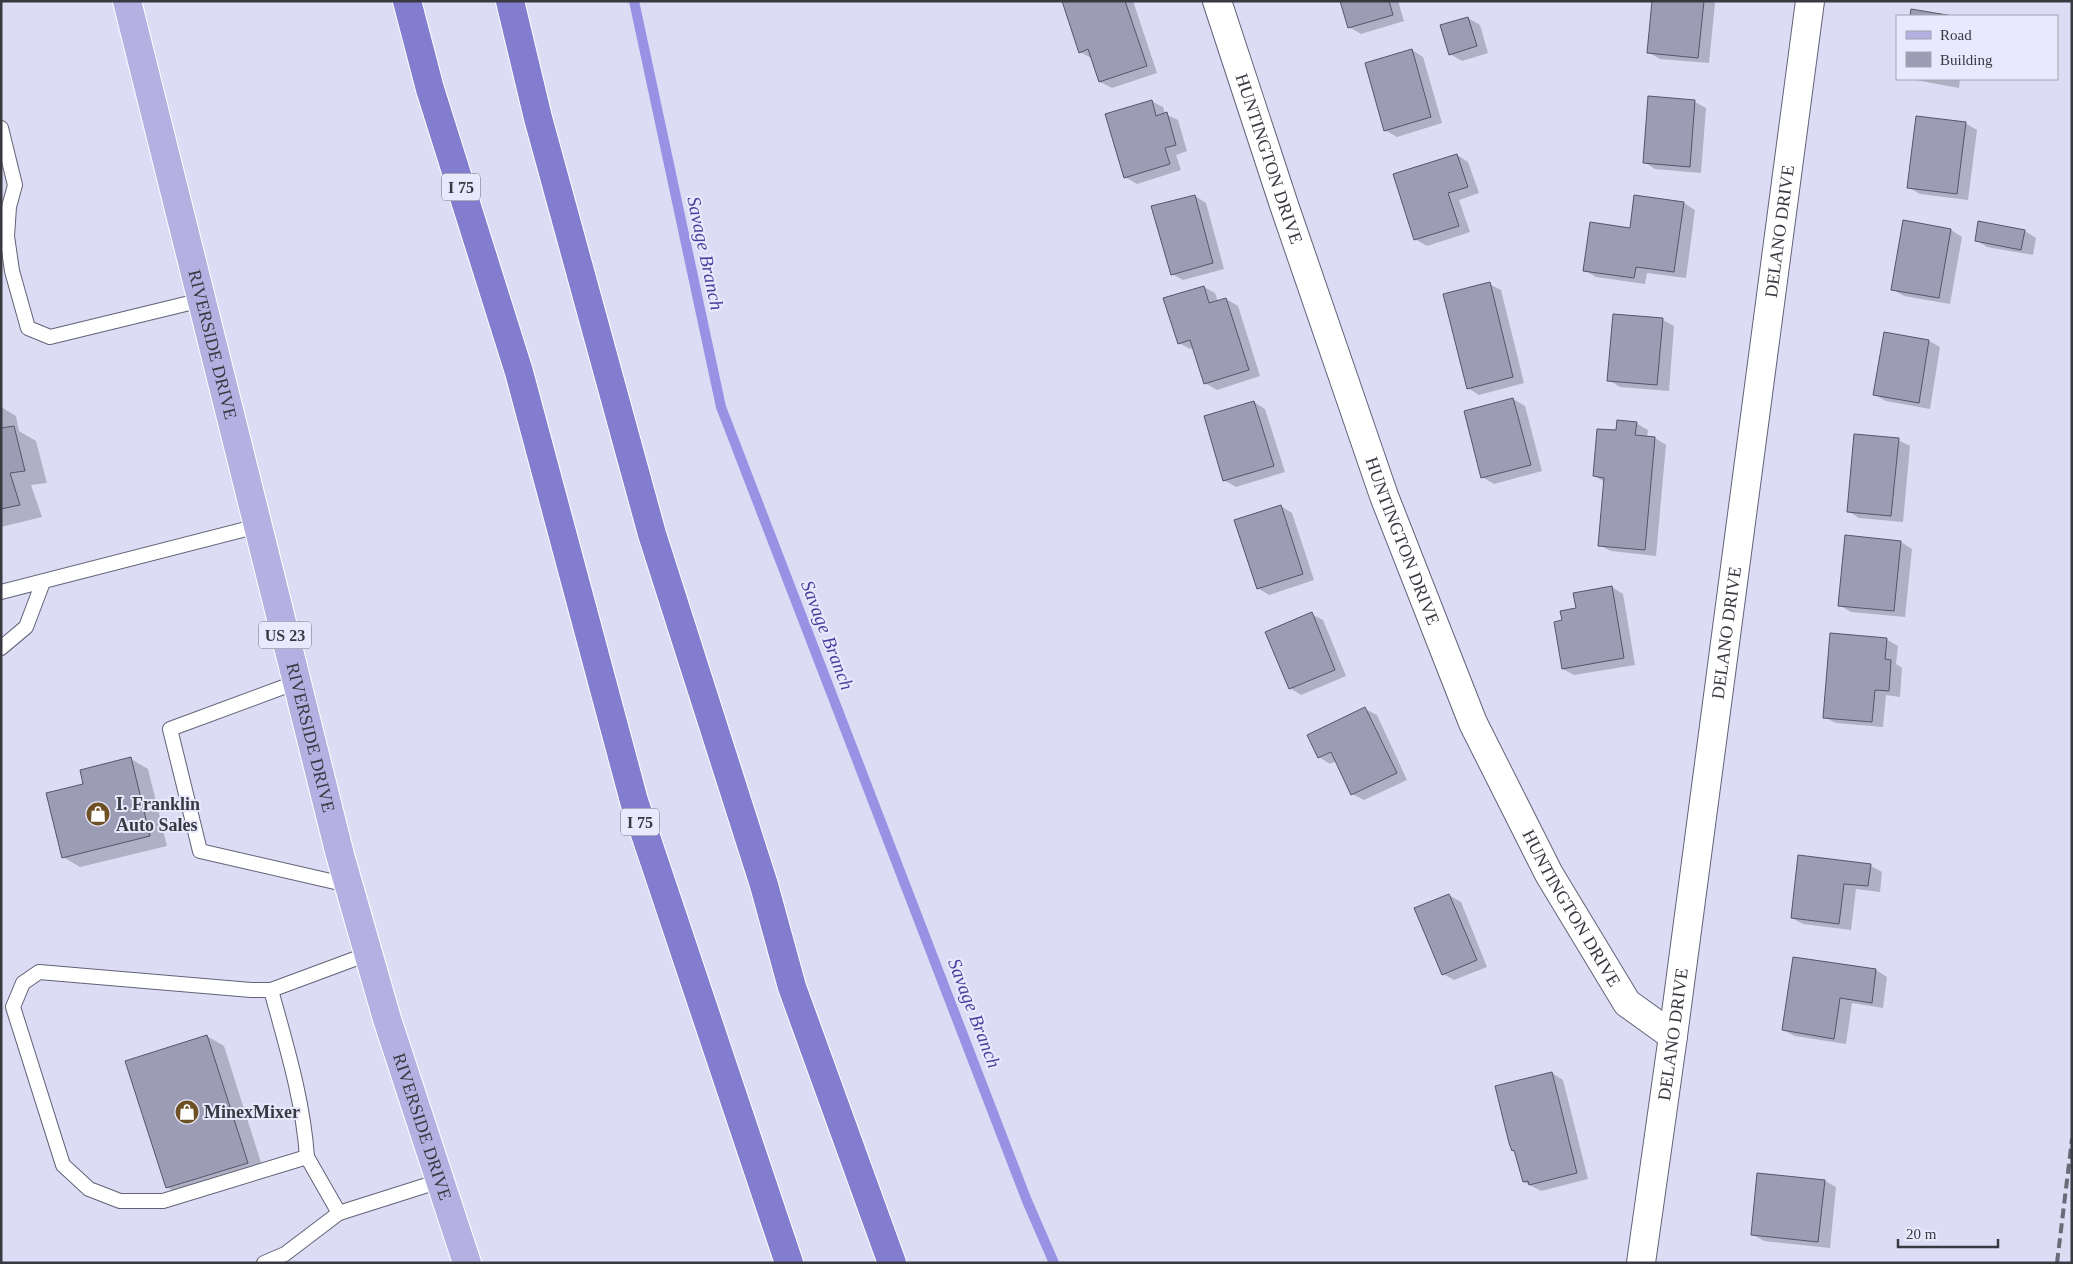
<svg xmlns="http://www.w3.org/2000/svg" width="2073" height="1264" viewBox="0 0 2073 1264" font-family="Georgia,serif">
	<style>
		.shadow { fill: #0003 }
		.lines { fill: none; stroke-linecap: round; stroke-linejoin: round }
		.stream { stroke: #9792e3; stroke-width: 10 }
		.building { fill: #9c9cb4; stroke: #55546a }
		.service-casing { stroke: #626278; stroke-width: 16 }
		.minor-casing { stroke: #626278; stroke-width: 30 }
		.primary-casing { stroke: #fff; stroke-width: 30 }
		.motorway-casing { stroke: #fff; stroke-width: 30 }
		.service { stroke: #fff; stroke-width: 14 }
		.minor { stroke: #fff; stroke-width: 28 }
		.primary { stroke: #b4b1e2; stroke-width: 28 }
		.motorway { stroke: #827dcf; stroke-width: 28 }
		.rail { stroke: #6a6a78; stroke-width: 4; stroke-dasharray: 10 5; stroke-linecap: butt }
		.labels { text-anchor: middle; stroke-width: 4; stroke-linejoin: round; paint-order: stroke }
		.shield { fill: #e9e9fe; stroke: #6e6e7a; stroke-width: 1 }
		.shield-label { font-size: 16px; font-weight: bold; fill: #393942 }
		.street-label { font-size: 18px; fill: #393942; stroke: #e9e9fe }
		.poi-label { font-size: 18px; font-weight: bold; fill: #393942; stroke: #e9e9fe; text-anchor: start }
		.water-label { font-size: 19px; font-style: italic; fill: #4b3d9b; stroke: #e9e9fe }
	</style>
	<rect width="100%" height="100%" fill="#dcdcf5"/>
	<g class="shadow">
		<path d="M1063,1H1133L1157,73L1112,88L1100,82L1091,58L1080,52Z"/>
		<path d="M1342,1H1398L1404,21L1361,34L1349,27Z"/>
		<path d="M1653,1H1712L1715,3L1709,63L1660,59L1648,52Z"/>
		<path d="M1468,18L1480,25L1488,53L1462,61L1450,54Z"/>
		<path d="M1412,50L1423,57L1442,123L1397,137L1385,130Z"/>
		<path d="M1910,79H1960L1959,88Z"/>
		<path d="M1649,98L1695,102L1706,108L1701,173L1655,169L1644,162Z"/>
		<path d="M1151,101L1163,107L1165,114L1178,120L1187,151L1176,155L1181,170L1137,184L1125,177Z"/>
		<path d="M1965,123L1977,130L1968,200L1920,194L1908,187Z"/>
		<path d="M1457,155L1468,162L1479,193L1459,200L1470,232L1427,246L1415,239Z"/>
		<path d="M1195,196L1206,203L1224,269L1183,280L1172,274Z"/>
		<path d="M1684,203L1695,210L1686,278L1647,273L1645,284L1596,277L1584,270L1631,229Z"/>
		<path d="M1951,230L1962,237L1950,304L1904,296L1892,289Z"/>
		<path d="M2025,231L2036,238L2033,255L1987,247L1976,240Z"/>
		<path d="M1489,284L1501,290L1524,383L1479,395L1468,388Z"/>
		<path d="M1204,287L1215,293L1218,302L1226,299L1238,306L1260,376L1217,390L1205,383L1194,348L1190,349L1179,343Z"/>
		<path d="M1663,320L1674,326L1669,391L1620,387L1609,380Z"/>
		<path d="M1929,341L1940,347L1930,409L1886,401L1875,395Z"/>
		<path d="M1513,399L1525,406L1542,471L1494,484L1482,477Z"/>
		<path d="M1254,402L1265,409L1285,472L1236,487L1224,480Z"/>
		<path d="M1,407L16,416L19,431L36,441L47,483L31,485L42,517L1,527Z"/>
		<path d="M1636,423L1648,430L1647,437L1655,438L1666,445L1656,556L1611,551L1599,545L1605,482L1594,476L1617,432Z"/>
		<path d="M1898,440L1910,446L1903,522L1859,518L1848,511Z"/>
		<path d="M1281,506L1292,513L1314,580L1269,595L1258,588Z"/>
		<path d="M1901,542L1912,549L1905,617L1851,612L1839,605Z"/>
		<path d="M1612,587L1623,594L1635,665L1574,675L1563,669L1564,621L1577,609Z"/>
		<path d="M1311,614L1323,620L1346,676L1301,695L1290,688Z"/>
		<path d="M1886,639L1898,646L1896,664L1902,668L1900,697L1886,695L1883,727L1836,723L1824,717Z"/>
		<path d="M1365,709L1377,715L1407,780L1364,800L1352,794L1336,761L1330,764L1319,757Z"/>
		<path d="M131,759L148,769L167,846L80,867L63,857L84,785Z"/>
		<path d="M1800,857L1871,866L1882,872L1880,892L1856,889L1851,930L1803,924L1792,918Z"/>
		<path d="M1449,895L1461,902L1487,967L1454,980L1443,974Z"/>
		<path d="M1794,958L1876,970L1887,977L1883,1008L1852,1003L1846,1044L1795,1036L1783,1030Z"/>
		<path d="M207,1036L224,1046L264,1172L184,1197L167,1187Z"/>
		<path d="M1552,1073L1563,1080L1588,1179L1541,1191L1524,1182L1515,1151L1513,1150Z"/>
		<path d="M1825,1181L1836,1187L1830,1248L1764,1241L1752,1234Z"/>
	</g>
	<g class="lines">
		<path class="stream" d="M634,1L721,407L1027,1201L1054,1263"/>
	</g>
	<g class="building">
		<path d="M1062,1H1125L1147,66L1099,82L1088,49L1079,53Z"/>
		<path d="M1340,1H1389L1393,15L1348,28Z"/>
		<path d="M1652,1H1704L1698,58L1647,53Z"/>
		<path d="M1911,9L1953,16H1910Z"/>
		<path d="M1468,17L1477,46L1449,55L1440,25Z"/>
		<path d="M1412,49L1431,117L1384,131L1365,63Z"/>
		<path d="M1648,96L1695,100L1690,167L1643,163Z"/>
		<path d="M1152,100L1156,116L1167,112L1176,145L1165,148L1170,164L1124,178L1105,114Z"/>
		<path d="M1916,116L1966,122L1957,194L1907,188Z"/>
		<path d="M1457,154L1468,187L1448,193L1459,226L1414,240L1393,174Z"/>
		<path d="M1195,195L1213,263L1171,275L1151,206Z"/>
		<path d="M1634,195L1684,202L1674,272L1636,267L1634,278L1583,271L1590,222L1630,228Z"/>
		<path d="M1903,220L1951,229L1939,298L1891,290Z"/>
		<path d="M1978,221L2025,230L2021,250L1975,241Z"/>
		<path d="M1490,282L1513,377L1467,389L1443,294Z"/>
		<path d="M1204,286L1209,303L1226,298L1249,370L1204,384L1190,340L1178,344L1163,298Z"/>
		<path d="M1613,314L1663,318L1657,385L1607,381Z"/>
		<path d="M1884,332L1929,340L1919,403L1873,395Z"/>
		<path d="M1513,398L1531,465L1481,478L1464,411Z"/>
		<path d="M1254,401L1274,466L1223,481L1204,416Z"/>
		<path d="M1617,420L1637,422L1635,435L1655,437L1645,550L1598,546L1604,478L1593,476L1597,429L1616,430Z"/>
		<path d="M14,426L25,471L10,473L20,505L1,509V428Z"/>
		<path d="M1854,434L1899,438L1891,516L1847,512Z"/>
		<path d="M1281,505L1303,574L1257,589L1234,520Z"/>
		<path d="M1845,535L1901,541L1894,611L1838,606Z"/>
		<path d="M1612,586L1624,658L1562,669L1554,622L1562,620L1560,611L1576,608L1573,593Z"/>
		<path d="M1312,612L1335,670L1289,689L1265,632Z"/>
		<path d="M1830,633L1887,638L1885,659L1891,660L1889,691L1875,690L1872,722L1823,718Z"/>
		<path d="M1365,707L1397,773L1351,795L1331,752L1318,758L1307,735Z"/>
		<path d="M131,757L150,836L62,858L46,793L83,784L80,770Z"/>
		<path d="M1798,855L1871,864L1868,886L1844,884L1839,924L1791,918Z"/>
		<path d="M1449,894L1477,960L1442,975L1414,908Z"/>
		<path d="M1793,957L1876,969L1872,1003L1840,998L1834,1039L1782,1030Z"/>
		<path d="M207,1035L248,1163L166,1188L125,1061Z"/>
		<path d="M1552,1072L1577,1173L1529,1185L1528,1181L1523,1182L1514,1150L1512,1151L1509,1143L1495,1086Z"/>
		<path d="M1757,1173L1825,1180L1818,1242L1751,1235Z"/>
	</g>
	<g class="lines">
		<defs>
			<g id="service">
				<path d="M1,128L15,185L9,207L7,236L12,271L28,328L50,337L202,300"/>
				<path d="M1,592L258,526"/>
				<path d="M1,648L26,627L43,582"/>
				<path d="M297,682L170,729L200,851L348,885"/>
				<path d="M368,954L271,990H251L39,972L23,983L13,1007L63,1165L89,1189L120,1201H163L307,1157L339,1213L440,1181"/>
				<path d="M271,990C286,1045 303,1099 307,1157"/>
				<path d="M264,1263L285,1254L339,1213"/>
			</g>
			<g id="minor">
				<path id="s1" d="M1217,1L1284,205L1384,496L1473,723L1549,874L1627,1003L1673,1036"/>
				<path id="s2" d="M1641,1263L1673,1036L1810,1"/>
			</g>
			<g id="primary">
				<path id="s3" d="M127,1L340,855L387,1019L467,1263"/>
			</g>
			<g id="motorway">
				<path d="M407,1L430,89L519,372L634,801L789,1263"/>
				<path d="M510,1L538,118L652,534L764,885L792,987L892,1263"/>
			</g>
		</defs>
		<use href="#service" class="service-casing"/>
		<use href="#minor" class="minor-casing"/>
		<use href="#primary" class="primary-casing"/>
		<use href="#motorway" class="motorway-casing"/>
		<use href="#service" class="service"/>
		<use href="#minor" class="minor"/>
		<use href="#primary" class="primary"/>
		<use href="#motorway" class="motorway"/>
		<path class="rail" d="M2057,1263L2072,1139"/>
	</g>
	<defs>
		<symbol id="shop-disc" viewBox="-11 -11 22 22"><circle r="9.5" fill="#6d5024" stroke="#e9e9fe"/><path d="M-5-2.5h2.3a2.7 3.5 0 0 1 5.4 0H5L5.5 6h-11ZM-1.5-2.5h3a1.5 2.3 0 0 0-3 0Z" fill="#fff"/></symbol>
	</defs>
	<g fill-rule="evenodd">
		<use href="#shop-disc" x="84" y="800" width="28" height="28"/>
		<use href="#shop-disc" x="173" y="1098" width="28" height="28"/>
	</g>
	<g class="labels">
		<g class="shield">
			<rect x="442" y="173.5" width="38" height="27" rx="4"/>
			<rect x="259" y="621.5" width="52" height="27" rx="4"/>
			<rect x="621" y="808.5" width="38" height="27" rx="4"/>
		</g>
		<g class="shield-label">
			<text x="461" y="193">I 75</text>
			<text x="285" y="641">US 23</text>
			<text x="640" y="828">I 75</text>
		</g>
		<g class="street-label">
			<text dy="6" stroke="none"><textPath href="#s1" startOffset="166">HUNTINGTON DRIVE</textPath></text>
			<text dy="6" stroke="none"><textPath href="#s2" startOffset="1041">DELANO DRIVE</textPath></text>
			<text dy="6" stroke="none"><textPath href="#s3" startOffset="354">RIVERSIDE DRIVE</textPath></text>
			<text dy="6" stroke="none"><textPath href="#s1" startOffset="571">HUNTINGTON DRIVE</textPath></text>
			<text dy="6" stroke="none"><textPath href="#s2" startOffset="636">DELANO DRIVE</textPath></text>
			<text dy="6" stroke="none"><textPath href="#s3" startOffset="759">RIVERSIDE DRIVE</textPath></text>
			<text dy="6" stroke="none"><textPath href="#s1" startOffset="976">HUNTINGTON DRIVE</textPath></text>
			<text dy="6" stroke="none"><textPath href="#s2" startOffset="231">DELANO DRIVE</textPath></text>
			<text dy="6" stroke="none"><textPath href="#s3" startOffset="1164">RIVERSIDE DRIVE</textPath></text>
		</g>
		<g class="poi-label">
			<text x="116" y="810">I. Franklin<tspan x="116" dy="21">Auto Sales</tspan></text>
			<text x="204" y="1118">MinexMixer</text>
		</g>
		<g class="water-label">
			<text transform="translate(706 253) rotate(78)" y="7">Savage Branch</text>
			<text transform="translate(828 635) rotate(69)" y="7">Savage Branch</text>
			<text transform="translate(975 1013) rotate(69)" y="7">Savage Branch</text>
		</g>
	</g>
	<rect width="2073" height="1264" fill="none" stroke="#393942" stroke-width="5"/>
	<rect x="1896" y="15" width="162" height="65" fill="#e9e9fe" stroke="#a3a3b3"/>
	<rect x="1906" y="31" width="25" height="8" fill="#b4b1e2" stroke="#a3a3b3"/>
	<text x="1940" y="40" font-size="15" fill="#393942">Road</text>
	<rect x="1906" y="52" width="25" height="15" fill="#9c9cb4" stroke="#a3a3b3"/>
	<text x="1940" y="65" font-size="15" fill="#393942">Building</text>
	<path d="M1898 1239v8h100v-8" fill="none" stroke="#393942" stroke-width="2.5"/>
	<text x="1906" y="1239" font-size="15" fill="#393942" stroke="#e9e9fe" stroke-width="4" paint-order="stroke">20 m</text>
</svg>
